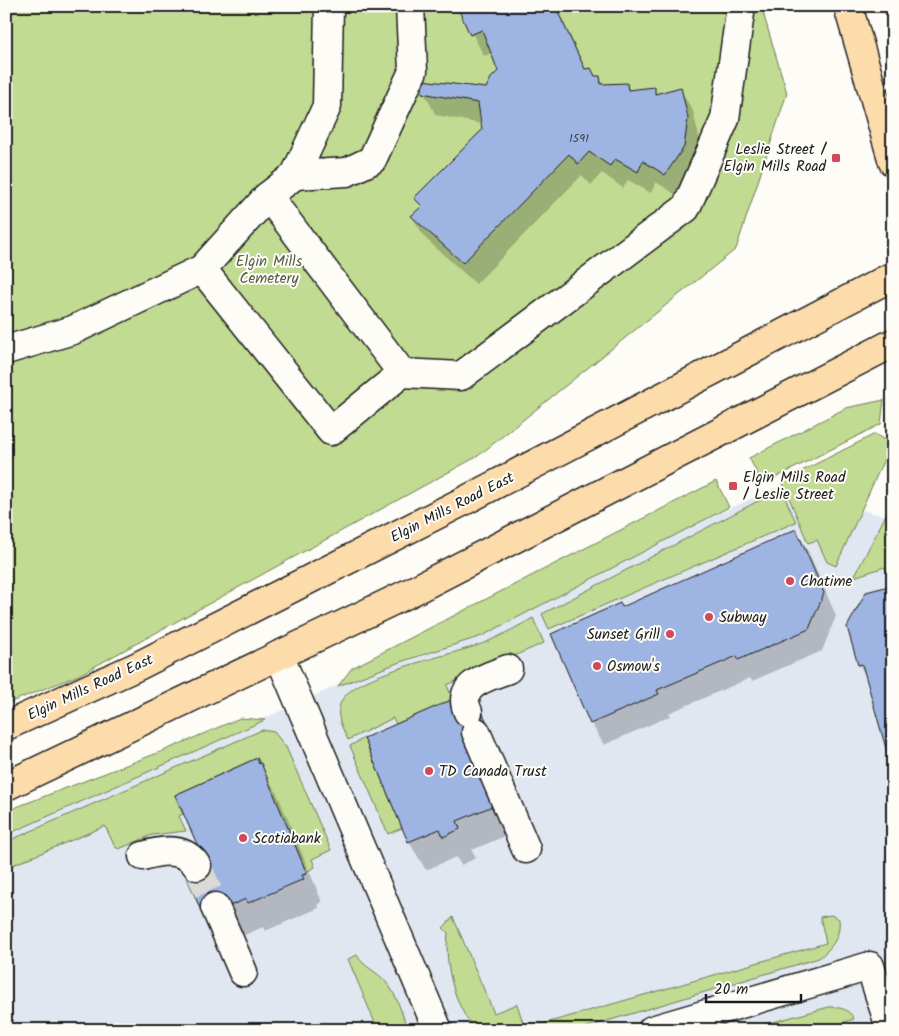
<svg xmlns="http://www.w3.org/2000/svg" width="899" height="1036" viewBox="0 0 899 1036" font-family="Kalam,sans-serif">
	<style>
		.built { fill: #e0e7f1 }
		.green { fill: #c1db92; stroke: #6e7c57 }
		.shadow { fill: #0003 }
		.building { fill: #9eb5e3; stroke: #1c1c1c }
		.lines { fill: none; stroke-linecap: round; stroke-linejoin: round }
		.minor-tunnel { stroke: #dbdad6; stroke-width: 28; stroke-dasharray: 28 14; stroke-linecap: butt }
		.minor-casing { stroke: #1c1c1c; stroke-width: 31 }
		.major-casing { stroke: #1c1c1c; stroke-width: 31 }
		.minor { stroke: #fdfcf7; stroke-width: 28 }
		.major { stroke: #fddcac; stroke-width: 28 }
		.poi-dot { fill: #d1495b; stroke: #fdfcf7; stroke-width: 2 }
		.labels { text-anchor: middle; stroke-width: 4; stroke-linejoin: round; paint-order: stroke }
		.number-label { font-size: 12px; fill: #3c424e }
		.poi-label { font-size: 15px; fill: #1c1c1c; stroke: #fdfcf7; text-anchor: start }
		.park-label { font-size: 15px; fill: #565f45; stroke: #fdfcf7 }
		.street-label { font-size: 15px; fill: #1c1c1c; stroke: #fdfcf7 }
	</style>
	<rect width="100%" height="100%" fill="#fdfcf7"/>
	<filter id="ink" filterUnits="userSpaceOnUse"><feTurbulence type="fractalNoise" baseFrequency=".02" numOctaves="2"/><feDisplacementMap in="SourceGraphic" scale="10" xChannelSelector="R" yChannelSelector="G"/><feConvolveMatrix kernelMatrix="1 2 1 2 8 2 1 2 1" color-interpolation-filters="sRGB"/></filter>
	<g filter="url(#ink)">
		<path class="built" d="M775,488L893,518V1030H6V835Z"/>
		<g class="green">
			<path d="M6,6H761L787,93L736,249L478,456L79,675L6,704Z"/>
			<path d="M884,400L881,424L763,484L749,458L846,408Z"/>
			<path d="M875,434L891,444L836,566L827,562L817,540L808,543L782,481Z"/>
			<path d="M716,481L729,507L482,636L400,662L338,686L352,668Z"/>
			<path d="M781,489L796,522L549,629L542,614Z"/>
			<path d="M893,501V570L887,572L885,567L854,577Z"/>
			<path d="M533,618L544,643L447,685L453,700L396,724L393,718L348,740C342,727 334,714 342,700C357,672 457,655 489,641C504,634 519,626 533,618Z"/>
			<path d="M240,718L265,720L6,835V811L168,749Z"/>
			<path d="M262,730L274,732L286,747L331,850L312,859L315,867L306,872L261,764L257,758L175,795L183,814L179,816L186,831L152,835L119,849L115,847L105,826L6,868V842Z"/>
			<path d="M364,738L402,828L388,834L350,746Z"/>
			<path d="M831,915L839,919C841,936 832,948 819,958L577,1030H475C454,1005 444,964 448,933L443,928L453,917L494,1013L517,1004L525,1029L826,943L820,917Z"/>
			<path d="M357,955C363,967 377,971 386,982C397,994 402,1015 408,1030H378L348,959Z"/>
			<path d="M829,1007C840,1007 849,1009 854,1019L821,1030H743Z"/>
		</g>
		<g class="shadow">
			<path d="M458,6H556L586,70L595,77H599L604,85L626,84L630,91L654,89L657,94L680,89L693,111L700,141L678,196L656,182L651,193L628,180L623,188L602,173L591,185L582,175L476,284L425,238L412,216L422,208L416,198L484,131L482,124L436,115L424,93L487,89L500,72L492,53L484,56Z"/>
			<path d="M796,530L809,553L836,616L822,651L752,681L750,678L669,713L670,716L604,745L591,723L622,609Z"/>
			<path d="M893,586L867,679L859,664Z"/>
			<path d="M479,709L504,755L481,764L510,834L472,850L476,858L461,865L456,857L426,870L409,842L365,738Z"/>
			<path d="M259,765L277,793L322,902L318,904L319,908L265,931L263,927L242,936L219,940Z"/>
		</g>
		<g class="building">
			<path d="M457,6H555L585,69L591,68L595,76H600L601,84L627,83L628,90L655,87V94L681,87L688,118L684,147L665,175L643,161L638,172L615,159L610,166L589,152L578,164L569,154L463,263L411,216L422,206L414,198L482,130L478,103L422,93V80L486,88L491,78L498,71L482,30L470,35Z"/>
			<path d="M796,529L824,593L809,629L738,660L737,656L657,690L659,694L590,724L551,634L620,603L622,607Z"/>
			<path d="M893,585V773L862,664L858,665L847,627L866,592Z"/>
			<path d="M451,700L458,717L480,707L489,727L495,805L457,821L460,829L443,837L440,829L408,842L364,738Z"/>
			<path d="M257,758L259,764L261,763L307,874L302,875L304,879L248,903L246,899L225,908L223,904L202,913L184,871L205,862L175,795Z"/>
		</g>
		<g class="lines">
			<path class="minor-tunnel" d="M197,866L215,907"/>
			<defs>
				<g id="minor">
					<path d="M295,175L347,172L372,160L413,71L410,6"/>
					<path d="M268,196L402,373L461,376L686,208L725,119L740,13L738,6"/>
					<path d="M202,269L331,431L402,373"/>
					<path d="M6,350L73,330L202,269L268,196L295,175L327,106L329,6"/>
					<path d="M279,655L438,1030"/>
					<path d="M468,712C455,684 488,677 508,669"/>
					<path d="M476,732L526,849"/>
					<path d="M143,856C162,850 185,847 197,866"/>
					<path d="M215,907L243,972"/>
					<path d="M652,1030L870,966L891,1030"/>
				</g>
				<g id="major">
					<path d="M848,6L893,162"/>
					<path d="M6,726L138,666L464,501L893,276"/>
					<path d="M6,786L407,594L893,343"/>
				</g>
			</defs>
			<use href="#minor" class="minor-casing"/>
			<use href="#major" class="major-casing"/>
			<use href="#minor" class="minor"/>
			<use href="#major" class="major"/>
		</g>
	</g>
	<g class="poi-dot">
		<rect x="831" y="153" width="10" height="10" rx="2.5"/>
		<rect x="728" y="481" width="10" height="10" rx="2.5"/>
		<circle cx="790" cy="581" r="5"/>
		<circle cx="709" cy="617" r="5"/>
		<circle cx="670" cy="634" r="5"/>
		<circle cx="597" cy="666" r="5"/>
		<circle cx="429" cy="771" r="5"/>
		<circle cx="243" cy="838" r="5"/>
	</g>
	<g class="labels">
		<g class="number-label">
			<text x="579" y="142">1591</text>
		</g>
		<g class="poi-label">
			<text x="826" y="154" text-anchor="end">Leslie Street /<tspan x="826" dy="17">Elgin Mills Road</tspan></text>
			<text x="743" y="482">Elgin Mills Road<tspan x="743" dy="17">/ Leslie Street</tspan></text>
			<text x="800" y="586">Chatime</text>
			<text x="719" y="622">Subway</text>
			<text x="660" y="639" text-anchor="end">Sunset Grill</text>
			<text x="607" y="671">Osmow's</text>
			<text x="439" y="776">TD Canada Trust</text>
			<text x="253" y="843">Scotiabank</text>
		</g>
		<g class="park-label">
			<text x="269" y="266">Elgin Mills<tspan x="269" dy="17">Cemetery</tspan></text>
		</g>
		<g class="street-label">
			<text transform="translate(452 507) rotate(-27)" y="5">Elgin Mills Road East</text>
			<text transform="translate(90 687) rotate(-25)" y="5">Elgin Mills Road East</text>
		</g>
	</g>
	<rect width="899" height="1036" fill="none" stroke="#fdfcf7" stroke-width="25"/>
	<rect x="12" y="12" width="874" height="1011" fill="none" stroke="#1c1c1c" stroke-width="2" filter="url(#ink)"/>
	<path d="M706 994v8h95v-8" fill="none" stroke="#1c1c1c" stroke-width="2.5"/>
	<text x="714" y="994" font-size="15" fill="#1c1c1c" stroke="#fdfcf7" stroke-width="4" paint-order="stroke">20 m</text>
</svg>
